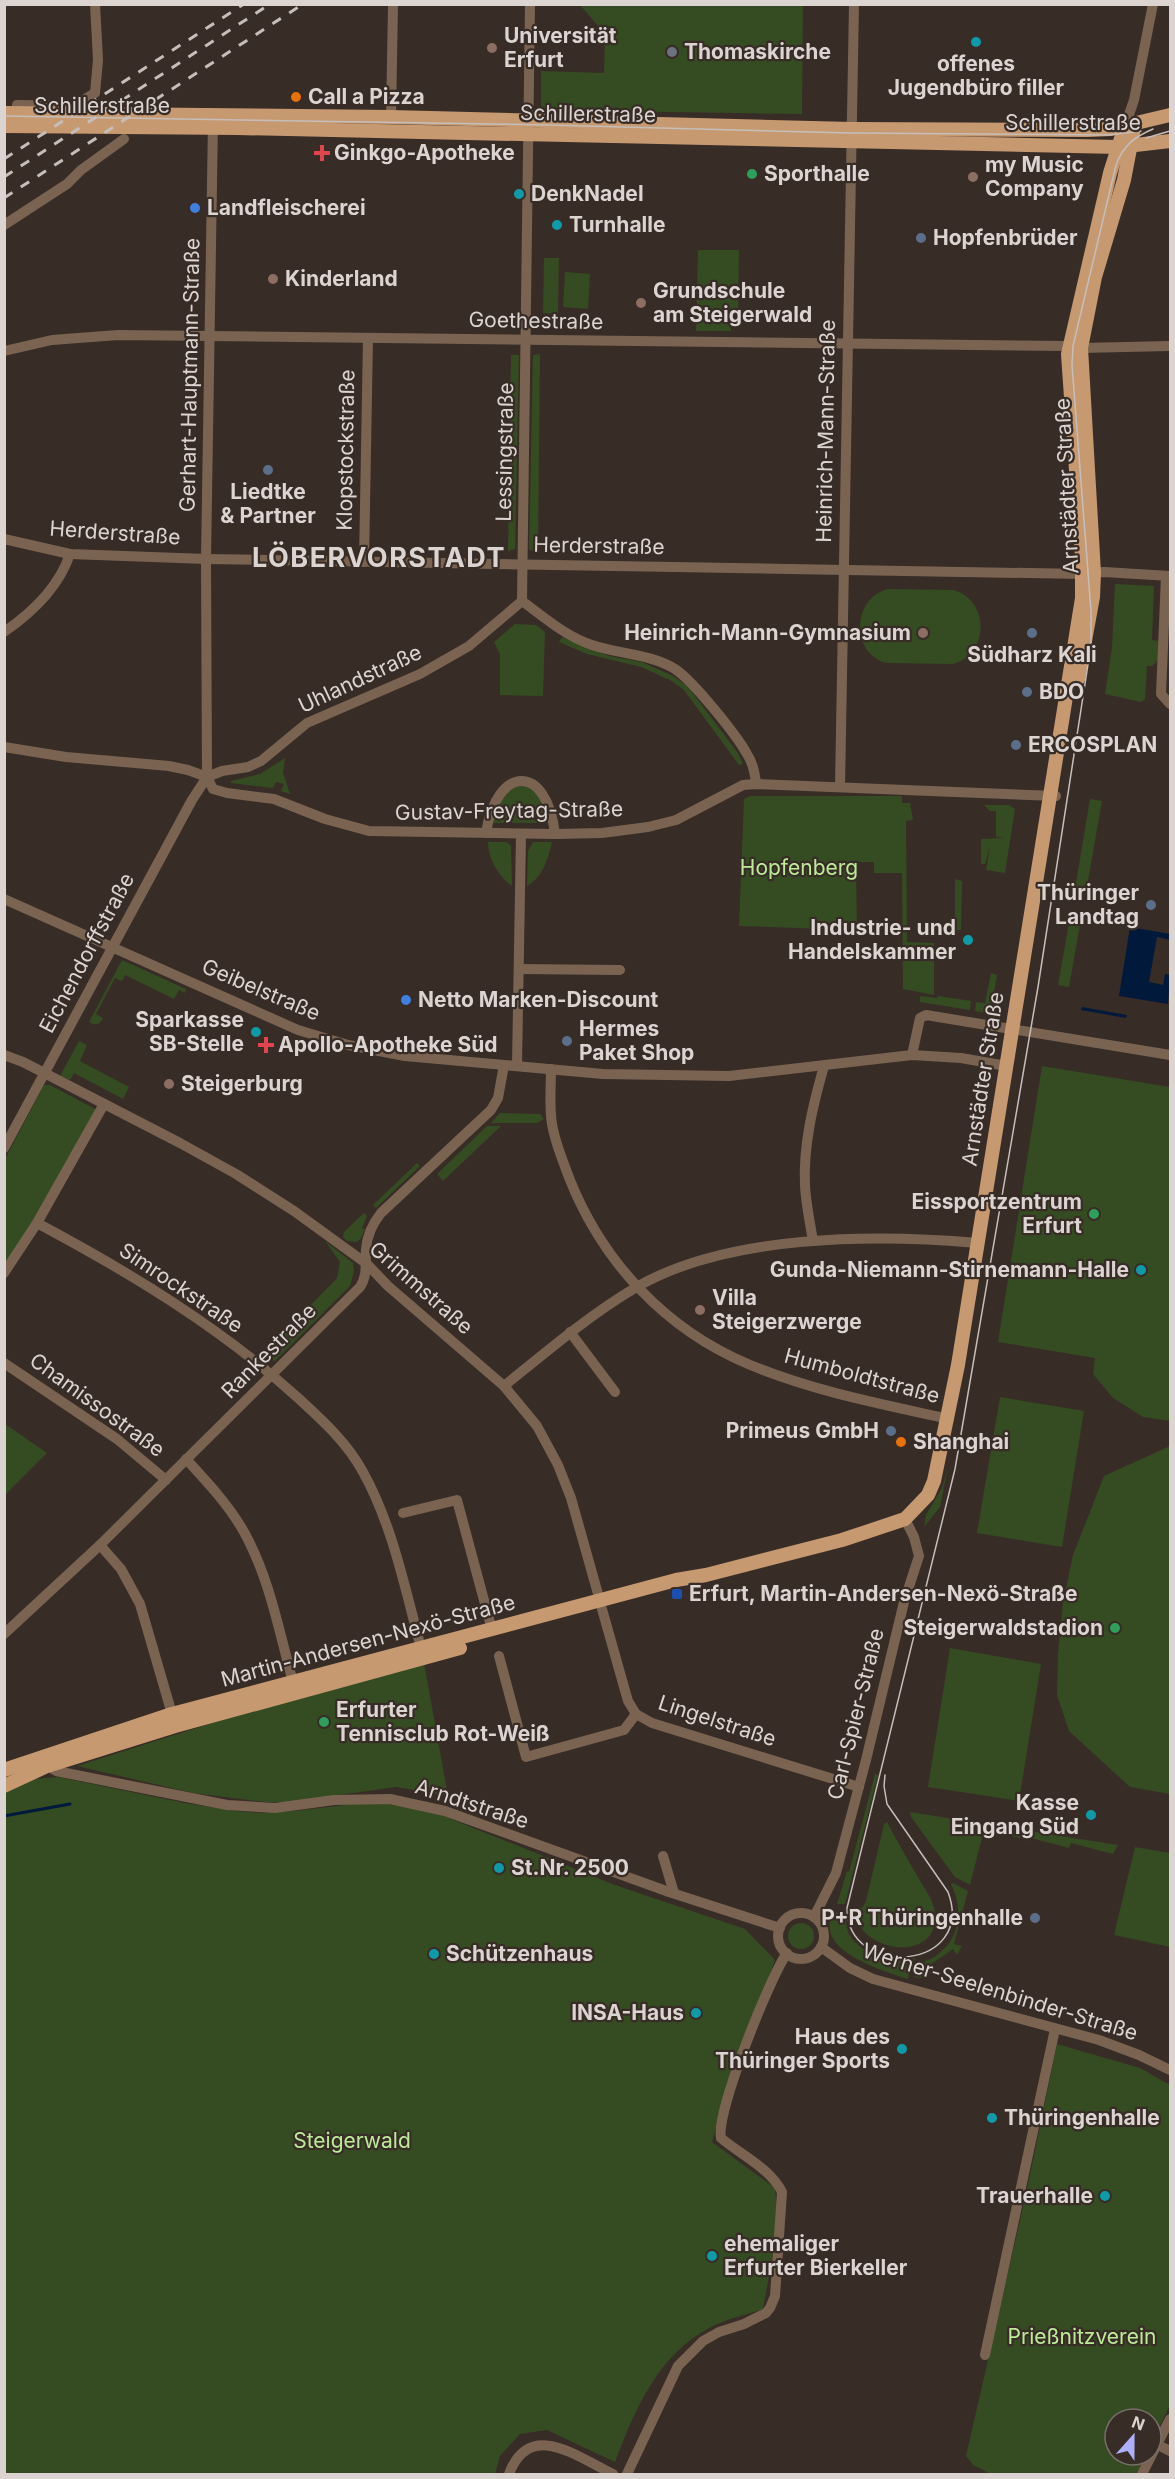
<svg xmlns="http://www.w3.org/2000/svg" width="1175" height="2479" viewBox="0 0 1175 2479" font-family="Inter,sans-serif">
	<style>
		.green { fill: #354b22 }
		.water { fill: #01193b }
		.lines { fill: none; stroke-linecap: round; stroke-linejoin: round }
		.stream { stroke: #01193b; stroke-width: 3 }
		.minor { stroke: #7a6451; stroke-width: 10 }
		.major { stroke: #c69971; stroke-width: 14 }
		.tram { stroke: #c6beba; stroke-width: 1.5 }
		.rail { stroke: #c6beba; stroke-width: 3; stroke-dasharray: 10 10; stroke-linecap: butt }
		.culture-dot { fill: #0f9aa8; stroke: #382c27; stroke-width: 2 }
		.education-dot { fill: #8d6e63; stroke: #382c27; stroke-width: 2 }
		.worship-dot { fill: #6b7280; stroke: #382c27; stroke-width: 2 }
		.food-dot { fill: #e8710a; stroke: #382c27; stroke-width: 2 }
		.health-dot { fill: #e0444e; stroke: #382c27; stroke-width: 2 }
		.leisure-dot { fill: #2e9e5b; stroke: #382c27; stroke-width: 2 }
		.shop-dot { fill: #3f7fe0; stroke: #382c27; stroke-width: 2 }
		.service-dot { fill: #5c6f8a; stroke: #382c27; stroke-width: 2 }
		.transit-dot { fill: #1a4fb4; stroke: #382c27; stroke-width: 2 }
		.labels { text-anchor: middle; stroke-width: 4.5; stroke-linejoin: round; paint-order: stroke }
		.poi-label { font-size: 21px; font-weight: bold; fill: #dcd4d1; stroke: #382c27; text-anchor: start }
		.street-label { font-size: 21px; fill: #dcd4d1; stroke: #382c27 }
		.park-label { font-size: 21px; fill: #bbeb97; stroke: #382c27 }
		.district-label { font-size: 27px; font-weight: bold; letter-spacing: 1.5px; fill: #dcd4d1; stroke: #382c27 }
	</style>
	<rect width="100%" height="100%" fill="#382c27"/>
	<g class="green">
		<path d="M580,5H803L802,114L541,110V71L604,73L605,34Z"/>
		<path d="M698,250H739L738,315H731V331H696Z"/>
		<path d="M544,258H559L558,314L543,313Z"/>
		<path d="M565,272L590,274L588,309L563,307Z"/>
		<path d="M540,354L538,551L529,550L533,355Z"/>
		<path d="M511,355H519L515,549L508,551Z"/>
		<path d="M1115,584L1154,586L1152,640L1159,641L1158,660L1152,666H1147L1145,699L1141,702L1105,694L1112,648Z"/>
		<path d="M888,589L954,590C990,601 989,655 953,664L886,663C850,653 852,598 888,589Z"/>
		<path d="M515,624L536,625L545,632L543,696L500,695V654L494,642Z"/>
		<path d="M562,637L609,656L642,662L673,676L688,687L738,753L743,764L739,765L684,690L670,680L641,667L587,654L559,642Z"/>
		<path d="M285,758L283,773L290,794L281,791L284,784L276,782L273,788L231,783V781L260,774Z"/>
		<path d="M524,784L540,794L549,823H492L506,791Z"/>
		<path d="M750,796H902V803H910L913,820L906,821L907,942L934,943V995L903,989L902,873H874V862H856L857,930L739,926L744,799Z"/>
		<path d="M1090,799L1102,801L1086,892L1075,889Z"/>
		<path d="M984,805H1009L1015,809L1005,873L986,870L990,846L985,864H981V839L1004,838L996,837V811H990Z"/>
		<path d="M488,842H507L511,846L512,886C498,876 488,859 488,842Z"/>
		<path d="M533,842H552C548,859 543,877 527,886L528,851Z"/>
		<path d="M955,879L962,881L961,930H955Z"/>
		<path d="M1070,917L1081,919L1069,987L1058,985Z"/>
		<path d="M122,960L186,989L185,993L179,990L174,999L125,975L122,981L115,978L96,1014L103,1018C100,1025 95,1026 89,1022Z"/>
		<path d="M991,973L997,975L991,1010L987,1013L975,1011L976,1002L985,1003Z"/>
		<path d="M920,996L937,998L938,996L971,1001L970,1010L920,1002Z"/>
		<path d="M79,1041L87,1045L80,1061L129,1087L123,1099L74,1073L70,1080L60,1076Z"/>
		<path d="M1042,1066L1170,1087V1421L1143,1417L1113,1398L1093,1374L1095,1358L998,1342Z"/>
		<path d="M44,1085H50L97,1110L35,1220L5,1265V1159Z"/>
		<path d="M500,1113L540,1114L544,1119L537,1123H491Z"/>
		<path d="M487,1126H501L443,1181L437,1174Z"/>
		<path d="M417,1163L420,1166L376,1208L373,1205Z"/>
		<path d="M364,1213L367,1216L362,1228L365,1229L361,1238L357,1242L347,1241L343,1237L344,1232Z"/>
		<path d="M325,1241L353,1263L354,1271L350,1286L275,1361L265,1359L262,1360L257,1356L263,1354L337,1278L340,1262Z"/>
		<path d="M1000,1397L1084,1411L1062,1547L977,1533Z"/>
		<path d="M5,1424L47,1453L5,1495Z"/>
		<path d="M1170,1446V1794L1130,1787L1069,1731L1057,1695L1058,1654L1063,1602L1073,1555L1104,1476Z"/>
		<path d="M948,1467L940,1507L924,1527L926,1515L942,1488Z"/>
		<path d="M950,1648L1041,1664L1019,1801L928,1787Z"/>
		<path d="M424,1663L448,1796L396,1787L289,1802H265L193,1793L77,1766L253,1710Z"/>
		<path d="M875,1774L878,1775L845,1904H837L847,1871L849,1872Z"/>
		<path d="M58,1777L185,1803L235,1811L262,1813L294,1811L362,1803L390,1804L439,1814L615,1885L745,1929L775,1960L720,2113L712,2142L775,2188C780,2228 770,2270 763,2309C746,2315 726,2319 711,2327C658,2354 635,2410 615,2462L547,2430L520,2434L500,2456L495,2474H5L4,1793L35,1779Z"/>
		<path d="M910,1812L1118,1845L1113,1854L1071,1843L1069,1848L1031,1838L1030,1841L1001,1833L991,1836L983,1834L970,1885L955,1877L911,1817Z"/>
		<path d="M887,1822C897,1841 908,1860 919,1879C924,1888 932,1898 934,1908C946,1965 857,1955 855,1910L863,1907L866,1901L884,1824Z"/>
		<path d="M1135,1847L1170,1853V1947L1114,1935Z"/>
		<path d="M953,1883L968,1891L954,1944L962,1946L957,1955L953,1949L927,1967L931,1973L921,1978L914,1977L917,1966C922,1961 928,1961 934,1957C960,1941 964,1910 951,1884Z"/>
		<path d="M845,1912C846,1918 846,1926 848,1932C859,1955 893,1964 916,1958L911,1965L908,1979C884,1971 813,1951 833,1913Z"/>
		<circle cx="801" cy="1936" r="13"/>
		<path d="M1057,2044L1140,2068L1170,2085V2405L1151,2444V2419H1115V2455H1146L1136,2474H991L973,2465L966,2456L1026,2194Z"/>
	</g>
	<g class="water">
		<path d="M1130,927L1170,934V940L1157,937L1149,982L1163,985L1165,974L1170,975L1168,1004L1119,996Z"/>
		<path d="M1082,1007L1127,1015L1126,1018L1081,1010Z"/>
	</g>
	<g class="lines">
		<path class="stream" d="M4,1816L70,1804"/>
		<g class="minor">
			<path d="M16,113L17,105L73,106L95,93L98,60L95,4"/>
			<path d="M391,117L393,4"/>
			<path d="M1125,126L1134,100L1153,4"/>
			<path d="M4,225L67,184L81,170L124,139"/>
			<path d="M1081,348L1170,346"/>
			<path d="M4,351L52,340L118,335L1069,346"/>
			<path d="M4,539L70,554L206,559L1083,574L1104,572L1170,576"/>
			<path d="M364,562L368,338"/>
			<path d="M1166,576L1161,694L1170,704"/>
			<path d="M522,601L530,4"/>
			<path d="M522,601C544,617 565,636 592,645C619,654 651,654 675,669C693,681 736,734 747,754C753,763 755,773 756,784"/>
			<path d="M4,632C33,612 59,587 70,554"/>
			<path d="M4,747L66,757L169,766L188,770L207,777L213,789L227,793L274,799L325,819L369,831L555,834L602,833L648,827L676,820L743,785L756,784L1056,796"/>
			<path d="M207,777L206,559L213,121"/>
			<path d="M207,777L222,771L248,767L261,761L307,723L420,674L469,646L522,601"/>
			<path d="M840,787L854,4"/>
			<path d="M486,833C497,764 547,763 555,834"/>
			<path d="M4,899L298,1030L348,1045L405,1056L603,1074L729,1076L912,1055L961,1058L1007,1066"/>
			<path d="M519,969L620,970"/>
			<path d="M4,1055L23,1062L180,1143L236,1174L294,1211L367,1264L388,1286L504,1386L537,1426L558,1465L571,1498L600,1601"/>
			<path d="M912,1055L920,1018L926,1015L1170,1055"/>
			<path d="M517,1065L521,834"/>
			<path d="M551,1069C551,1087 549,1106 552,1124C555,1143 563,1161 570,1180C603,1262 665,1329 748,1364C812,1391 881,1404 949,1419"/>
			<path d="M4,1148L192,800L207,777"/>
			<path d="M37,1223C129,1272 220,1327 297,1397C321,1419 347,1442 363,1472C393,1526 405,1589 421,1648"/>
			<path d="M813,1241C810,1223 806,1204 805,1186C803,1145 813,1105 824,1066"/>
			<path d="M4,1273L37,1223L104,1104"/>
			<path d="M570,1332L615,1392"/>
			<path d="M4,1363L117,1439L166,1480"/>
			<path d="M504,1386C546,1352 588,1316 635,1288C726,1234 875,1234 978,1243"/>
			<path d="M186,1459C207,1482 229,1505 244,1532C270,1579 279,1632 293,1682"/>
			<path d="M403,1513L457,1500L492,1630"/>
			<path d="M100,1545L121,1569L140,1604L172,1714"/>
			<path d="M602,1609L628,1701L636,1714L652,1723L859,1787"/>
			<path d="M4,1634L100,1545L360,1287C368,1275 365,1263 366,1249C367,1236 373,1223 381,1213L491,1110L498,1098L504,1065"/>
			<path d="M499,1656L526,1757L624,1730L636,1714"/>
			<path d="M45,1762L47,1766L56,1771L227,1805L275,1808L334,1800L390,1799L445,1811L669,1892L780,1928"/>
			<path d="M663,1856L674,1893"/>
			<circle cx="801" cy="1936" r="23"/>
			<path d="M814,1917L836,1873L866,1760L904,1602L919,1556L914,1537L905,1519"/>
			<path d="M821,1947L850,1968L873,1979L1099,2040L1139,2055L1170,2070"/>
			<path d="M985,2355L1055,2029"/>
			<path d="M1158,2445L1170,2451"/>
			<path d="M509,2474C530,2419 577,2457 613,2474"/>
			<path d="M627,2474L678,2366L703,2341L719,2332L744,2324L766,2313L770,2308L775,2296L782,2192C770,2168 741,2155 721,2138C715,2114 770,1977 787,1953"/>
			<path d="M1142,2474L1170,2419"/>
		</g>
		<g class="major">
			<path d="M4,113L391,117L852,129L1087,130L1111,129L1170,115"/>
			<path d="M4,126L237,128L1118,147L1170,141"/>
			<path d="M1078,679L1093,597L1094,573L1081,348L1095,277L1124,180L1135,123"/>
			<path d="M4,1770L172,1714L676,1580L706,1575L842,1540L905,1519L928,1495L934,1481L958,1365L1082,598V557L1068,354L1110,173L1125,126"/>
			<path d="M4,1786L47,1766L175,1726L460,1648"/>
		</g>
		<g class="tram">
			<path d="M4,116L548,125L851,133L1109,135L1141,131"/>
			<path d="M1146,138L1170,131"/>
			<path d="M885,1775L884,1786L887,1804L948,1892C977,1970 847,1981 847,1908L955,1469L1038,987L1091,645V611L1072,365L1073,346L1116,165C1123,146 1134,137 1153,129"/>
		</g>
		<g class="rail">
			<path d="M4,159L244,4"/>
			<path d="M4,177L270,4"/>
			<path d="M4,198L303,4"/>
		</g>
	</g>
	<g class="culture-dot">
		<circle cx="976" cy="42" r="6"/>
		<circle cx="519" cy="194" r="6"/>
		<circle cx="557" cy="225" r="6"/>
		<circle cx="968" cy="940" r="6"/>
		<circle cx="256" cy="1032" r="6"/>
		<circle cx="1141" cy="1270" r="6"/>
		<circle cx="1091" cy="1815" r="6"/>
		<circle cx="499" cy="1868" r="6"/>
		<circle cx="434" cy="1954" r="6"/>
		<circle cx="696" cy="2013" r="6"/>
		<circle cx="902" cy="2049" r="6"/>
		<circle cx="992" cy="2118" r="6"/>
		<circle cx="1105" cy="2196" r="6"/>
		<circle cx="712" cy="2256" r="6"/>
	</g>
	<g class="education-dot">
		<circle cx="492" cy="48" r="6"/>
		<circle cx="973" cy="177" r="6"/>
		<circle cx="273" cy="279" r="6"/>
		<circle cx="641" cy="303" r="6"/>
		<circle cx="923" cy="633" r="6"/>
		<circle cx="169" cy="1084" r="6"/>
		<circle cx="700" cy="1310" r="6"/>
	</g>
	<circle class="worship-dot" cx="672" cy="52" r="6"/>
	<g class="food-dot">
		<circle cx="296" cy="97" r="6"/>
		<circle cx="901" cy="1442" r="6"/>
	</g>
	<g class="health-dot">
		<path d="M319 144h6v6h6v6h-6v6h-6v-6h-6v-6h6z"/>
		<path d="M263 1036h6v6h6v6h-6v6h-6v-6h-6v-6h6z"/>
	</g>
	<g class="leisure-dot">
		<circle cx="752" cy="174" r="6"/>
		<circle cx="1094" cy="1214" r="6"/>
		<circle cx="1115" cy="1628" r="6"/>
		<circle cx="324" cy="1722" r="6"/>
	</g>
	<g class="shop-dot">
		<circle cx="195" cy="208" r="6"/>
		<circle cx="406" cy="1000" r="6"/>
	</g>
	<g class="service-dot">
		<circle cx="921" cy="238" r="6"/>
		<circle cx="268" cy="470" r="6"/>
		<circle cx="1032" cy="633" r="6"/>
		<circle cx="1027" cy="692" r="6"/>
		<circle cx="1016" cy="745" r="6"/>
		<circle cx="1151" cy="905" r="6"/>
		<circle cx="567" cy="1041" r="6"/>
		<circle cx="891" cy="1431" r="6"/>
		<circle cx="1035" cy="1918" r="6"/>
	</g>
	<rect class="transit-dot" x="671" y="1588" width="12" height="12" rx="3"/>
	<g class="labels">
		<g class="poi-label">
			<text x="504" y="43">Universität<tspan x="504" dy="24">Erfurt</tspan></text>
			<text x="684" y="59">Thomaskirche</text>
			<text x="976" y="71" text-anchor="middle">offenes<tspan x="976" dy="24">Jugendbüro filler</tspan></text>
			<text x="308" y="104">Call a Pizza</text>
			<text x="334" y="160">Ginkgo-Apotheke</text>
			<text x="985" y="172">my Music<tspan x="985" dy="24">Company</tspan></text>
			<text x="764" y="181">Sporthalle</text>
			<text x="531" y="201">DenkNadel</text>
			<text x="207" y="215">Landfleischerei</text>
			<text x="569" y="232">Turnhalle</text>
			<text x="933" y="245">Hopfenbrüder</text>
			<text x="285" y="286">Kinderland</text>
			<text x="653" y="298">Grundschule<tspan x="653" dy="24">am Steigerwald</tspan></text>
			<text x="268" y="499" text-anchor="middle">Liedtke<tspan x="268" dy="24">&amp; Partner</tspan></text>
			<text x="911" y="640" text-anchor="end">Heinrich-Mann-Gymnasium</text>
			<text x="1032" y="662" text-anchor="middle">Südharz Kali</text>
			<text x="1039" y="699">BDO</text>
			<text x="1028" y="752">ERCOSPLAN</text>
			<text x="1139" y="900" text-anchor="end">Thüringer<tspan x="1139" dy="24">Landtag</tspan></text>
			<text x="956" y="935" text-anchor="end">Industrie- und<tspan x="956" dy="24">Handelskammer</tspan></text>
			<text x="418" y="1007">Netto Marken-Discount</text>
			<text x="244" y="1027" text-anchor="end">Sparkasse<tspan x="244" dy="24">SB-Stelle</tspan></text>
			<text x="579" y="1036">Hermes<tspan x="579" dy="24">Paket Shop</tspan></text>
			<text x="278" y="1052">Apollo-Apotheke Süd</text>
			<text x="181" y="1091">Steigerburg</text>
			<text x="1082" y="1209" text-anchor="end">Eissportzentrum<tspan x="1082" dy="24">Erfurt</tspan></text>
			<text x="1129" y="1277" text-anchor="end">Gunda-Niemann-Stirnemann-Halle</text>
			<text x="712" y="1305">Villa<tspan x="712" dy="24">Steigerzwerge</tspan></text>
			<text x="879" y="1438" text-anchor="end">Primeus GmbH</text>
			<text x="913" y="1449">Shanghai</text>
			<text x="689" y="1601">Erfurt, Martin-Andersen-Nexö-Straße</text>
			<text x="1103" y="1635" text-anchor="end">Steigerwaldstadion</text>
			<text x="336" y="1717">Erfurter<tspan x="336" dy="24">Tennisclub Rot-Weiß</tspan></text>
			<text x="1079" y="1810" text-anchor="end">Kasse<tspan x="1079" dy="24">Eingang Süd</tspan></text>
			<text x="511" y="1875">St.Nr. 2500</text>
			<text x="1023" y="1925" text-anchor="end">P+R Thüringenhalle</text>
			<text x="446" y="1961">Schützenhaus</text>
			<text x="684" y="2020" text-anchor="end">INSA-Haus</text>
			<text x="890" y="2044" text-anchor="end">Haus des<tspan x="890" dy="24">Thüringer Sports</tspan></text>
			<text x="1004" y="2125">Thüringenhalle</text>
			<text x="1093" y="2203" text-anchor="end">Trauerhalle</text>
			<text x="724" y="2251">ehemaliger<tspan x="724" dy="24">Erfurter Bierkeller</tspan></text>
		</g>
		<g class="street-label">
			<text x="102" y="113">Schillerstraße</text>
			<text transform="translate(588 114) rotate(1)" y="7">Schillerstraße</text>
			<text x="1073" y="130">Schillerstraße</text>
			<text transform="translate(536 321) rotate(1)" y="7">Goethestraße</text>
			<text transform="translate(190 375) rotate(-89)" y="7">Gerhart-Hauptmann-Straße</text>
			<text transform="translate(826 431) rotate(-89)" y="7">Heinrich-Mann-Straße</text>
			<text transform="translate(346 450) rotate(-89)" y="7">Klopstockstraße</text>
			<text transform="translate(505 452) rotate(-89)" y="7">Lessingstraße</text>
			<text transform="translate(1067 486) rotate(-93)" y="7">Arnstädter Straße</text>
			<text transform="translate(115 533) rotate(4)" y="7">Herderstraße</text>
			<text transform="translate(599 546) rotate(1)" y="7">Herderstraße</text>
			<text transform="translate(360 679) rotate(-25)" y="7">Uhlandstraße</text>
			<text transform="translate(509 811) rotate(-1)" y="7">Gustav-Freytag-Straße</text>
			<text transform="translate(87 953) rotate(-62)" y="7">Eichendorffstraße</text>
			<text transform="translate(261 990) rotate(23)" y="7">Geibelstraße</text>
			<text transform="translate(983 1079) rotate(-81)" y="7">Arnstädter Straße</text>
			<text transform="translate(181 1288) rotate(34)" y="7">Simrockstraße</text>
			<text transform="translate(421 1288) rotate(41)" y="7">Grimmstraße</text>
			<text transform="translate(269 1351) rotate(-45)" y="7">Rankestraße</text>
			<text transform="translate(862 1376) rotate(15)" y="7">Humboldtstraße</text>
			<text transform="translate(97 1405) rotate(36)" y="7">Chamissostraße</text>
			<text transform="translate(368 1641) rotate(-15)" y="7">Martin-Andersen-Nexö-Straße</text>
			<text transform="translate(856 1714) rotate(-76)" y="7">Carl-Spier-Straße</text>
			<text transform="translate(717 1721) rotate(18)" y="7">Lingelstraße</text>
			<text transform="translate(472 1804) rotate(18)" y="7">Arndtstraße</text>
			<text transform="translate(1000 1992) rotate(17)" y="7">Werner-Seelenbinder-Straße</text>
		</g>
		<g class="park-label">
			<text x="799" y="875">Hopfenberg</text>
			<text x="352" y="2148">Steigerwald</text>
			<text x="1082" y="2344">Prießnitzverein</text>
		</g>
		<g class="district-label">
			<text x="379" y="567">LÖBERVORSTADT</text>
		</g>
	</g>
	<rect width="1175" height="2479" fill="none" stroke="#dcd4d1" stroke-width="12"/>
	<g transform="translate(1133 2437) rotate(21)"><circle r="28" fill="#382c27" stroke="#7a6f6b" stroke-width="1.5"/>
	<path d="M0-4.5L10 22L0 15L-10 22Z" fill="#adaffb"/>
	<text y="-9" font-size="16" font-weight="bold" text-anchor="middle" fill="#dcd4d1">N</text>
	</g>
</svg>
